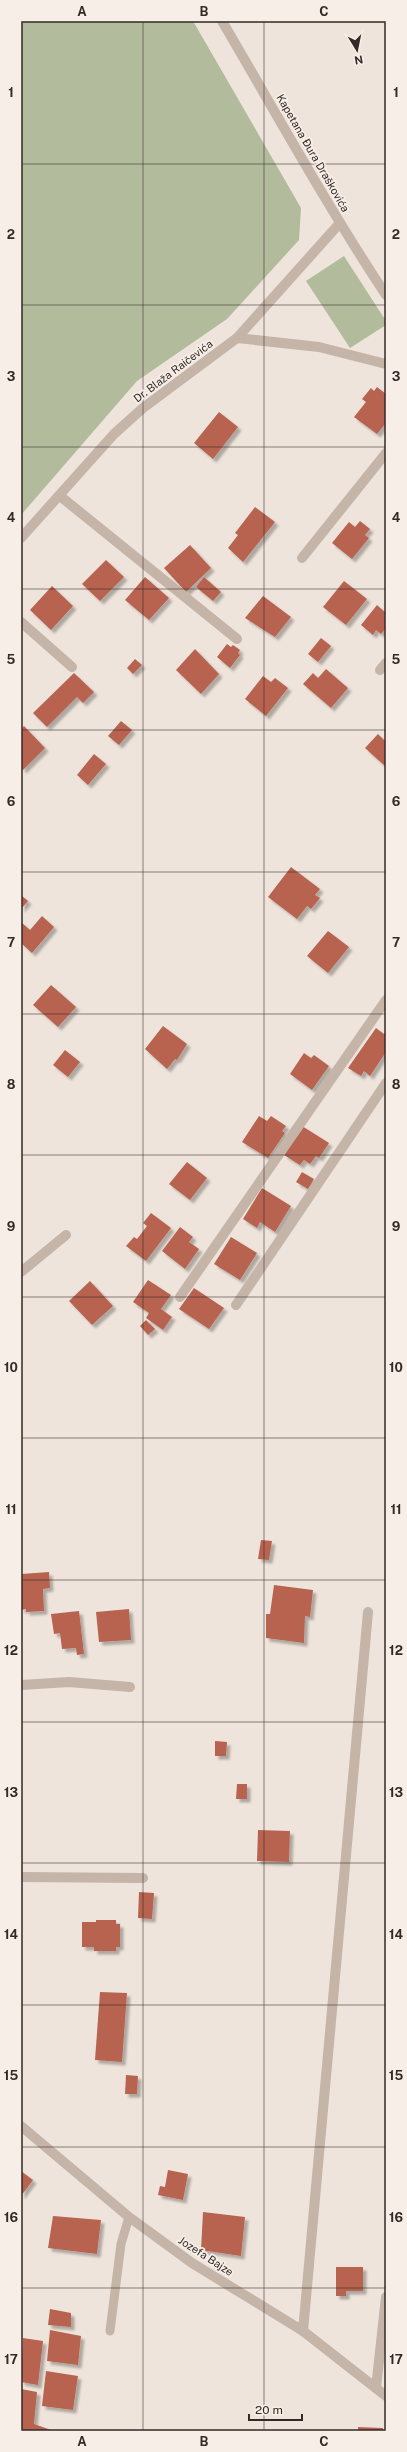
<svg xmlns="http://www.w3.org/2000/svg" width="407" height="2452" viewBox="0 0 407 2452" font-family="'Public Sans',sans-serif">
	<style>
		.green { fill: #b3bb9d }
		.building { fill: #b76350; filter: url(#shadow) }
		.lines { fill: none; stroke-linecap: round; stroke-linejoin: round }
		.service { stroke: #c5b4a8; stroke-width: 9 }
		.minor { stroke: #c5b4a8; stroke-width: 10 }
		.grid { fill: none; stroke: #332a27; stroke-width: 1; stroke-opacity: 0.55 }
		.labels { text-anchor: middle; stroke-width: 3.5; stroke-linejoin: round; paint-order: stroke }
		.street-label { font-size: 11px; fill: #332a27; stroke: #f7eee7 }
		.neatline { fill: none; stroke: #332a27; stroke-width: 1.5 }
		.grid-label { font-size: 13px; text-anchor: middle; font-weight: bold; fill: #332a27 }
	</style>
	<defs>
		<filter id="shadow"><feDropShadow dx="3.5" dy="3.5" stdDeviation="1" flood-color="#0004"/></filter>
	</defs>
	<rect width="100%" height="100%" fill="#eee4db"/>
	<g class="green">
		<path d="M21,21H193L301,208L299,240L227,319L137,381L21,515Z"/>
		<path d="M344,256L386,321V325L350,348L306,281Z"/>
	</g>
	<g class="building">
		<path d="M377,387L386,394V423L377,434L354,417L366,402L362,399L371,388L374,391Z"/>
		<path d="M219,412L238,427L213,459L194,443Z"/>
		<path d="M255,507L275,522L243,562L228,548L238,535L235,533Z"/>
		<path d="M360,521L370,529L365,535L369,538L352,559L332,543L349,522L355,527Z"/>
		<path d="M190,545L211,568L186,592L164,568Z"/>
		<path d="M106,560L124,577L100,601L82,584Z"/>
		<path d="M145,577L169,598L149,620L125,600Z"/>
		<path d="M204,577L221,592L213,601L196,587Z"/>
		<path d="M344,581L367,599L346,625L323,607Z"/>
		<path d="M52,586L73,606L51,630L30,610Z"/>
		<path d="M263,596L291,617L275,637L245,618Z"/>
		<path d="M377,605L386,613V628L381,634L376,630L373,635L361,625Z"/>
		<path d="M321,638L331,646L318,662L308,654Z"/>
		<path d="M227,644L231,647L233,645L240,650L238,653L240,655L230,668L217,657Z"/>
		<path d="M195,649L219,674L201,694L176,670Z"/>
		<path d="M135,659L142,665L133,674L127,668Z"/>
		<path d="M326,669L348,688L331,708L303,684L313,673L318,678Z"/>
		<path d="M74,673L94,692L83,703L77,697L47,727L33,713Z"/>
		<path d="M263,676L271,682L275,678L288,688L266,716L245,699Z"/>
		<path d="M121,721L132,730L119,745L108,736Z"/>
		<path d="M24,726L45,748L23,770L21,767V729Z"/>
		<path d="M378,734L386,742L385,766L365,748Z"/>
		<path d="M94,754L106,764L88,785L77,775Z"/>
		<path d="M291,867L320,889L315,895L320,898L311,909L307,906L297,919L268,897Z"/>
		<path d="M21,895L28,901L21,909Z"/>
		<path d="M42,916L54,927L32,953L21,943V922L30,930Z"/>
		<path d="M328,931L349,947L328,973L307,956Z"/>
		<path d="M51,985L76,1007L58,1027L33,1005Z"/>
		<path d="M163,1026L187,1044L177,1060L175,1059L167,1069L145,1049Z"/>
		<path d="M376,1028L384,1034L386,1031V1052L370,1076L364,1071L361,1076L348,1068Z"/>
		<path d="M65,1050L80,1062L68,1077L53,1065Z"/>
		<path d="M304,1053L311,1058L314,1055L329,1066L312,1090L290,1074Z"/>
		<path d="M259,1116L267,1121L271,1116L286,1126L282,1131L285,1133L268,1158L242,1142Z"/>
		<path d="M302,1126L329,1143L319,1158L316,1156L310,1164L304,1160L300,1165L284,1155Z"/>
		<path d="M187,1162L207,1178L190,1200L169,1184Z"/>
		<path d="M302,1172L314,1179L308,1189L296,1182Z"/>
		<path d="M262,1188L291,1206L275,1232L260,1222L257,1228L243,1219Z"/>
		<path d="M151,1213L171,1228L146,1261L126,1246L134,1237L137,1239L147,1226L143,1223Z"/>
		<path d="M180,1227L193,1237L189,1242L199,1249L185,1269L162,1251Z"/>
		<path d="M231,1237L257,1253L240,1280L214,1264Z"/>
		<path d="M148,1280L171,1295L161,1309L172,1317L163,1330L146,1318L149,1313L133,1302Z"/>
		<path d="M90,1281L113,1306L92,1325L69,1301Z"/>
		<path d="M194,1288L224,1308L209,1329L179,1309Z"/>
		<path d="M146,1320L155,1329L148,1335L140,1326Z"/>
		<path d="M261,1540L272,1541L269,1560L258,1559Z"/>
		<path d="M49,1572L50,1588L43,1589L44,1611L26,1612V1609L21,1610V1574Z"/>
		<path d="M274,1585L313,1590L310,1617L305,1616L304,1643L266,1638V1614H270Z"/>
		<path d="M129,1609L131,1640L99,1642L96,1612Z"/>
		<path d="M79,1611L84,1654L77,1655L76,1648L62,1649L60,1633L54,1634L51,1614Z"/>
		<path d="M215,1741L227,1742L226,1756H215Z"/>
		<path d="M237,1784H247V1799H236Z"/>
		<path d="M258,1830L290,1831L289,1862L257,1861Z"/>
		<path d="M139,1892L154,1893L152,1919L138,1918Z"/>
		<path d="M96,1920H116V1924H120V1947H116V1951H94V1947H82V1922H96Z"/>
		<path d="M100,1992L127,1993L122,2062L95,2060Z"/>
		<path d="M126,2075L138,2076L137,2094H125Z"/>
		<path d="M168,2170L188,2174L183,2200L158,2195L160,2186L165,2187Z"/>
		<path d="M21,2171L33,2180L21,2196Z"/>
		<path d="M203,2212L245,2217L241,2256L201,2250Z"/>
		<path d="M53,2216L101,2220L97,2254L48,2248Z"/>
		<path d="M336,2267H363V2291H346V2296H336Z"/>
		<path d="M50,2309L71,2313V2327L48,2325Z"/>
		<path d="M50,2330L81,2336L78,2365L47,2361Z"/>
		<path d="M23,2338L43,2341L38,2385L21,2382Z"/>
		<path d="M46,2371L78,2376L73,2410L42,2406Z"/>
		<path d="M21,2389L37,2392L34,2424L54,2431H21Z"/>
		<path d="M358,2427L383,2428V2431H358Z"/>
	</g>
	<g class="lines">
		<path class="service" d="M110,2331L121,2244L129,2217"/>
		<g class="minor">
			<path d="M222,21C276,113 327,206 386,295"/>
			<path d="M237,338L319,347L386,364"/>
			<path d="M60,496L237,639"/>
			<path d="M21,538L114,434L143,408L237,338L339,224"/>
			<path d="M302,558L386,453"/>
			<path d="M21,622L72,667"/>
			<path d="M380,670L386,663"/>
			<path d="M21,1272L66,1235"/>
			<path d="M180,1297L386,1000"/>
			<path d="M236,1305L386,1083"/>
			<path d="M21,1685L69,1682L130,1687"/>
			<path d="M21,1877L143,1878"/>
			<path d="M21,2126L129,2217L192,2263L303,2331L386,2396"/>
			<path d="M303,2331L368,1612"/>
			<path d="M376,2388L386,2297"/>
		</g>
	</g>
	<path class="grid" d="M143,21V2431M264,21V2431M21,164H386M21,305H386M21,447H386M21,589H386M21,730H386M21,872H386M21,1014H386M21,1155H386M21,1297H386M21,1438H386M21,1580H386M21,1722H386M21,1863H386M21,2005H386M21,2147H386M21,2288H386"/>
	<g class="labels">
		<g class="street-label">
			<text transform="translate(313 153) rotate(60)" y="4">Kapetana Đura Draškovića</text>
			<text transform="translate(173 371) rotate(-37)" y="4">Dr. Blaža Raičevića</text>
			<text transform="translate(206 2256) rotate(33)" y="4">Jozefa Bajze</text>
		</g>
	</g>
	<rect width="407" height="2452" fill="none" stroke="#f7eee7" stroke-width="44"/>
	<g transform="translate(357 50) rotate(170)" stroke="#f7eee7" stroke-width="3" paint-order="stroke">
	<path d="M0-3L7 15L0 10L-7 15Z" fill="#332a27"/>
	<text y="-6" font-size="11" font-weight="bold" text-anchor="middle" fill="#332a27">N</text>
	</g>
	<path d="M249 2414v6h53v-6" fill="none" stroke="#332a27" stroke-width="2"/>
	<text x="255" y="2414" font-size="12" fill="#332a27" stroke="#f7eee7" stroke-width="3" paint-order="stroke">20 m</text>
	<rect x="22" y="22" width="363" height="2408" class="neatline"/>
	<g class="grid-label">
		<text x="82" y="16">A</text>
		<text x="204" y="16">B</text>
		<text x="324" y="16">C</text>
		<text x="11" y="97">1</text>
		<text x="396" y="97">1</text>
		<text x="11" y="239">2</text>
		<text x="396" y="239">2</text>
		<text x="11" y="381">3</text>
		<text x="396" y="381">3</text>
		<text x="11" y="522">4</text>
		<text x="396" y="522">4</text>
		<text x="11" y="664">5</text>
		<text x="396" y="664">5</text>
		<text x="11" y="806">6</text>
		<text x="396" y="806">6</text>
		<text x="11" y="947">7</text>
		<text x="396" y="947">7</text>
		<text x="11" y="1089">8</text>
		<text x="396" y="1089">8</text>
		<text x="11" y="1231">9</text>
		<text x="396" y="1231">9</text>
		<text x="11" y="1372">10</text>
		<text x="396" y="1372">10</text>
		<text x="11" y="1514">11</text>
		<text x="396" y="1514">11</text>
		<text x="11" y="1655">12</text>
		<text x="396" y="1655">12</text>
		<text x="11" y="1797">13</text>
		<text x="396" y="1797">13</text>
		<text x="11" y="1939">14</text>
		<text x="396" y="1939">14</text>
		<text x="11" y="2080">15</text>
		<text x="396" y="2080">15</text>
		<text x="11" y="2222">16</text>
		<text x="396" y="2222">16</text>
		<text x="11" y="2364">17</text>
		<text x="396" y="2364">17</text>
		<text x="82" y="2446">A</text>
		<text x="204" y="2446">B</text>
		<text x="324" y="2446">C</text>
	</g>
</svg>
